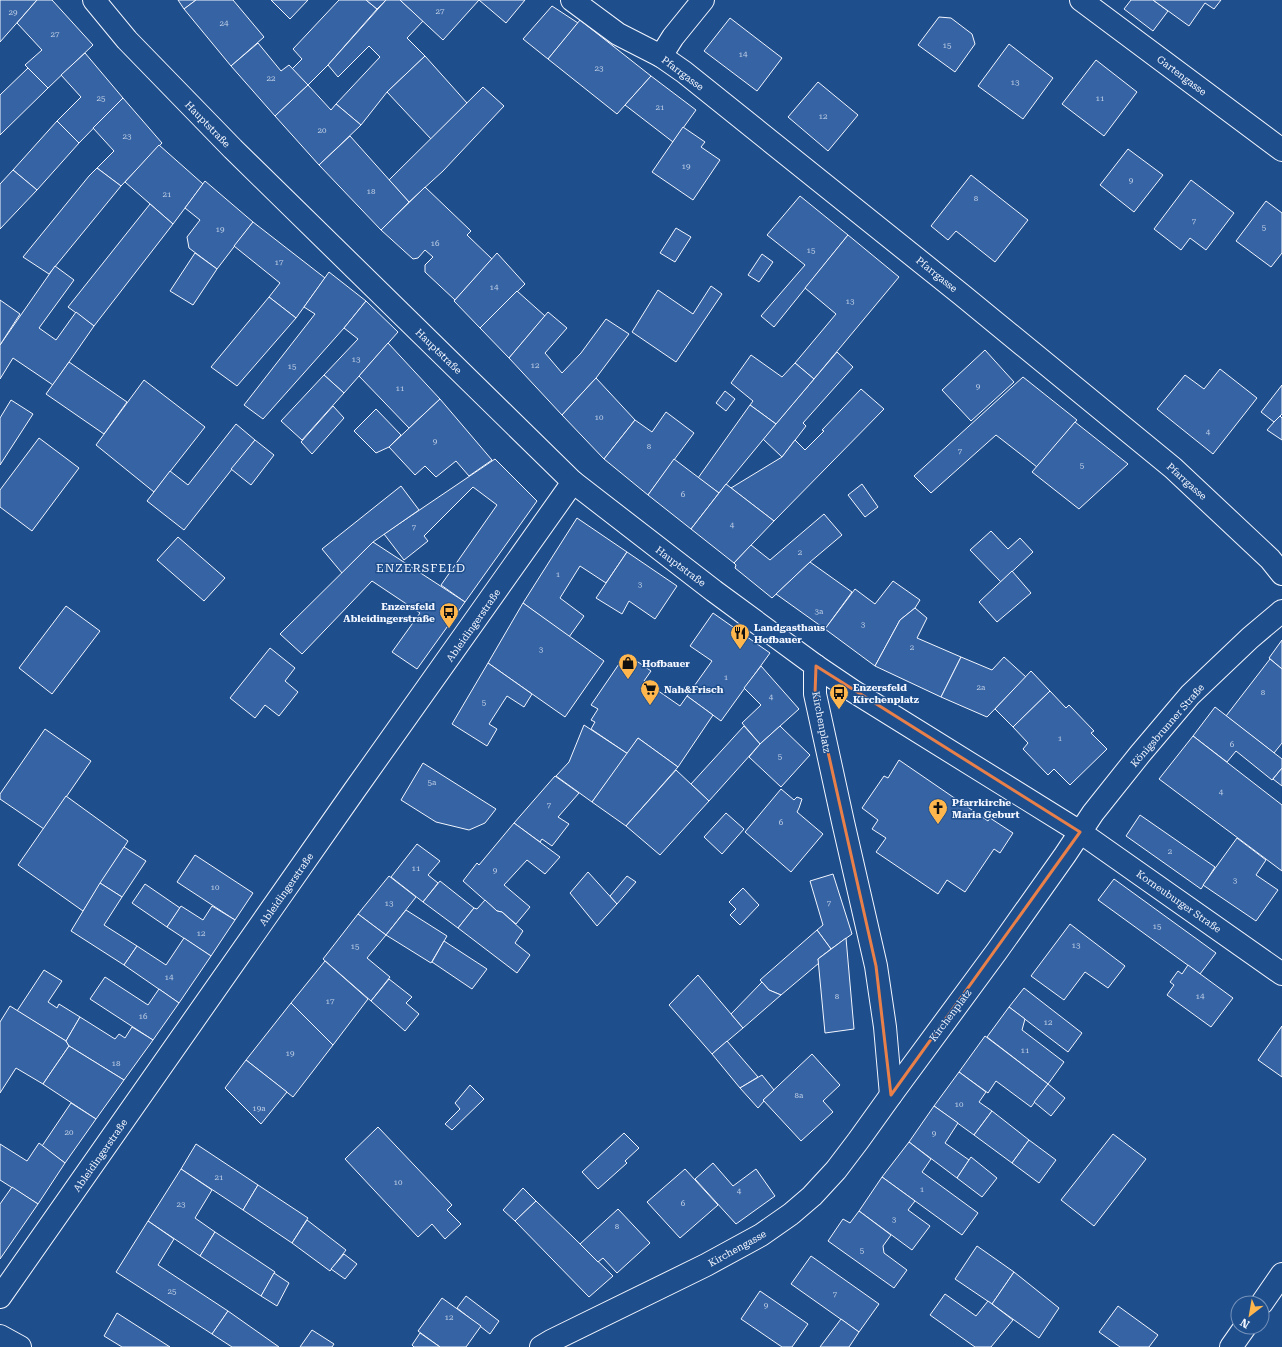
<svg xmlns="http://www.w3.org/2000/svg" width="1282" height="1347" viewBox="0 0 1282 1347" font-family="'Roboto Serif',serif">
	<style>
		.building { fill: #3563a3; stroke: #f2f6ff }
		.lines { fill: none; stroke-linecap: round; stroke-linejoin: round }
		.minor-casing { stroke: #f2f6ff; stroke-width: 24 }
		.minor { stroke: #1f4e8c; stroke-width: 22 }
		.marked { fill: none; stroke: #ea8049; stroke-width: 3; stroke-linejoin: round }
		.labels { text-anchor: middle; stroke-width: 3; stroke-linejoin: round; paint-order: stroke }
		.number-label { font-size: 8px; fill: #c3d1e8 }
		.street-label { font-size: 10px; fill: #f2f6ff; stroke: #1f4e8c }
		.poi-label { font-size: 10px; font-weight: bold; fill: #f2f6ff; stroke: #1f4e8c; text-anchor: start }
		.quarter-label { font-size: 12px; letter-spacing: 1px; fill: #f2f6ff; stroke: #1f4e8c }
	</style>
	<rect width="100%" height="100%" fill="#1f4e8c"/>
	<g class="building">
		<path d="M0,0H37L0,42Z"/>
		<path d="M37,0H52L93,45L48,88L25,65L42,50L17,23Z"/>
		<path d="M178,0H196L184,9Z"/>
		<path d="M196,0H233L264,37L231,66L184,9Z"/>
		<path d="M271,0H308L290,19Z"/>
		<path d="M339,0H366L377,9L328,65L308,85L292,69L302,59L293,49Z"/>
		<path d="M366,0H386L377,9Z"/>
		<path d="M386,0H400L423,21L407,38L425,56L387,92L361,125L336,104L380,57L369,46L338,77L328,65Z"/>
		<path d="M400,0H479L443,40Z"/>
		<path d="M479,0H525L506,23Z"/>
		<path d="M1131,0H1153L1168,11L1153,31L1124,9Z"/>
		<path d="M1153,0H1221L1214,9L1205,3L1189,26Z"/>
		<path d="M552,6L578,23L548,59L523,39Z"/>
		<path d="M939,17L951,18L972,34L975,44L955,72L918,45Z"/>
		<path d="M730,18L782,58L757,91L704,51Z"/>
		<path d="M580,20L651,76L617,114L548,59Z"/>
		<path d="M258,43L281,71L289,65L308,85L275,116L231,66Z"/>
		<path d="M1009,44L1053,78L1023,119L978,86Z"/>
		<path d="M85,53L123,98L79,143L57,121L81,97L61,75Z"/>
		<path d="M425,56L467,103L431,139L387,92Z"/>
		<path d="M1096,60L1137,92L1104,136L1062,104Z"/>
		<path d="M28,68L48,88L0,135V95Z"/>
		<path d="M651,76L696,110L673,142L625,105Z"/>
		<path d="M818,82L858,115L828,151L788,117Z"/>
		<path d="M308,85L331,110L336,104L361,125L319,165L275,116Z"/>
		<path d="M483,87L504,106L443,171L409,202L389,180Z"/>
		<path d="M123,98L162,143L121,186L97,168L114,151L93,128Z"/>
		<path d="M57,121L79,143L37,190L13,170Z"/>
		<path d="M683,127L705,142L701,147L720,160L693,200L652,172Z"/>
		<path d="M350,136L409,202L381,230L319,165Z"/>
		<path d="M159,145L203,184L173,224L125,182Z"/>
		<path d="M1128,149L1163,175L1134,212L1100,185Z"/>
		<path d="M97,168L121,186L49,274L23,257L89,176Z"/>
		<path d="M13,170L37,190L0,229V184Z"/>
		<path d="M971,175L1028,220L995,262L956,231L948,240L931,226Z"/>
		<path d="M1191,180L1234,213L1206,250L1190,238L1181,250L1154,229Z"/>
		<path d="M205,181L253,222L217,269L189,248L187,237L200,220L185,208Z"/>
		<path d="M425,187L471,231L467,235L492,259L455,300L425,272V265L433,257L425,250L418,258L413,259L381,230Z"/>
		<path d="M800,196L848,235L774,327L761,316L805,265L767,235Z"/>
		<path d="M1266,201L1282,213V253L1271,267L1236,241Z"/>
		<path d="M150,204L173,224L94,326L68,307Z"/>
		<path d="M253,222L325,278L296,318L269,297L280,283L234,246Z"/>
		<path d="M676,228L691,237L675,262L660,253Z"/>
		<path d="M848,235L899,277L814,379L795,363L836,314L805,288Z"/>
		<path d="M195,253L217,269L193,305L170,291Z"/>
		<path d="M497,253L525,284L480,328L454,301Z"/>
		<path d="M762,254L773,262L759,282L748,275Z"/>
		<path d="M55,266L74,280L39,328L56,340L76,312L94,326L53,385L13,358L0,379V345Z"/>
		<path d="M329,272L366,301L344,328L263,419L244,405L315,314L304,307Z"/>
		<path d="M711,286L722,294L676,362L632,332L658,290L693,314Z"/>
		<path d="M517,291L545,316L509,358L480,328Z"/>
		<path d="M269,297L296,318L237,386L211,367Z"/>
		<path d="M0,300L20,314L0,345Z"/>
		<path d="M366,301L398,332L344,393L324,375L358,339L344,328Z"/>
		<path d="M548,312L567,328L545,353L562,373L581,353L606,319L629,334L596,378L562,415L509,358Z"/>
		<path d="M388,343L440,399L409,428L359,376Z"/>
		<path d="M985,350L1014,382L971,421L942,390Z"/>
		<path d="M837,352L853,367L803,423L806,426L782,457L763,439Z"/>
		<path d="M751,355L782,377L795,363L814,379L776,424L750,405L753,401L731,383Z"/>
		<path d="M69,362L127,402L104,434L46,394Z"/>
		<path d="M1220,369L1257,398L1213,454L1157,409L1185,375L1204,389Z"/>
		<path d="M324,375L344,393L302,440L281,421Z"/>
		<path d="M1023,377L1077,420L1037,467L996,435L931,493L914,476Z"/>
		<path d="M596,378L635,420L604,459L562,415Z"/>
		<path d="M144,380L205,427L154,492L96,445Z"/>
		<path d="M1282,385V414L1274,422L1261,412Z"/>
		<path d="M861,389L884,409L774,521L731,488L782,457L795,440L805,450L824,431L822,430Z"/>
		<path d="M725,391L735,399L726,411L716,403Z"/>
		<path d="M440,399L492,460L469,476L456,461L436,477L425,466L415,475L389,447Z"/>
		<path d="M11,400L33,414L0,465V418Z"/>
		<path d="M750,405L776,424L719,493L698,478Z"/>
		<path d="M333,406L344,418L312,454L301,442Z"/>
		<path d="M376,409L401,435L389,447L376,453L354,431Z"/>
		<path d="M666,412L694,433L648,495L604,459L635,420L652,432Z"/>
		<path d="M1280,416L1282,418V440L1267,430L1274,422Z"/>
		<path d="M1075,422L1128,464L1079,509L1032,472Z"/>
		<path d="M236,424L255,440L184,530L147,501L170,471L188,485Z"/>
		<path d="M39,438L79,468L32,531L0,507V490Z"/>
		<path d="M255,440L274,455L251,485L231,469Z"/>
		<path d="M495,459L537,501L465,602L441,585L497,505L473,487L424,536L428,541L404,560L384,534Z"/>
		<path d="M674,459L719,493L691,529L648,495Z"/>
		<path d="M726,484L774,521L734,563L691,529Z"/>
		<path d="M862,484L878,507L865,517L848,495Z"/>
		<path d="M401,486L419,510L373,542L342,573L322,549Z"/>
		<path d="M824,514L842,535L810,562L772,598L735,568L736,565L734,563L751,545L770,560Z"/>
		<path d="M577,518L627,552L606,583L580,566L560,598L584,616L569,637L523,603Z"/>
		<path d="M991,531L1008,549L1020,538L1033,552L1001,582L970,550Z"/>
		<path d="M178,537L225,578L204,601L157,560Z"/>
		<path d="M373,542L465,602L417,669L392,652L420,613L372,581L302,654L280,634Z"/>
		<path d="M627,552L677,586L655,619L629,601L622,614L596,598Z"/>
		<path d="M810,562L852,592L825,629L776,594Z"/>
		<path d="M1012,571L1031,593L997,622L979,602Z"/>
		<path d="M893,581L920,600L915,608L900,620L875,666L825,629L855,589L875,604Z"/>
		<path d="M523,603L604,661L565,717L488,663Z"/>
		<path d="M66,606L100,631L52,694L19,668Z"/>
		<path d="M915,608L927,618L917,638L961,657L941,697L875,666L900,620Z"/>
		<path d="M713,613L770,653L721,721L687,696L712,661L690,646Z"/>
		<path d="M1282,640V669L1269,658Z"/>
		<path d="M270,648L295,668L285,681L298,692L279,716L265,705L255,718L230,698Z"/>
		<path d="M628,655L651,671L644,681L680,706L687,696L713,715L678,767L638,738L628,754L591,729L595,722L591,720L598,709L591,705L619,664L621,666Z"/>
		<path d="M961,657L992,670L1004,657L1026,677L987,717L941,697Z"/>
		<path d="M1270,659L1282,669V743L1274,753L1226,716Z"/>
		<path d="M488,663L532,694L524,707L507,696L489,724L497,729L487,746L452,724Z"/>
		<path d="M761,666L799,709L760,744L742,723L761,705L744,688Z"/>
		<path d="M1031,671L1050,691L1013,727L995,709Z"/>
		<path d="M1050,691L1066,708L1069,705L1094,731L1091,733L1107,749L1070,785L1054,769L1048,775L1023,749L1028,743L1013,727Z"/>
		<path d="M1215,707L1282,759V768L1272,780L1236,751L1227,762L1193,736Z"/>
		<path d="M584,725L628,754L592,802L556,776L569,762Z"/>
		<path d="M744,726L760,744L709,801L691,784Z"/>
		<path d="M780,726L810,755L781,787L749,757L760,744Z"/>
		<path d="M45,729L91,761L44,829L0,799V794Z"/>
		<path d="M1193,736L1282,805V871L1159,779Z"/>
		<path d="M638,738L678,767L626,826L592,802Z"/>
		<path d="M899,760L988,821L990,818L1013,833L1000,853L994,849L965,892L947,880L938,894L876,852L886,838L872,829L878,820L862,808L884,776L888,778Z"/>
		<path d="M423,763L496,809L485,823L469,830L436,822L401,800Z"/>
		<path d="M1282,768V786L1273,779Z"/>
		<path d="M676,770L709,801L660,855L626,826Z"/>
		<path d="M555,776L579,793L558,817L569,824L552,846L542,839L540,842L514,823Z"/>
		<path d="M781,789L794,800L797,797L802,799L799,808L797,812L823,834L791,872L745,832Z"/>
		<path d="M66,796L128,841L83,911L18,865Z"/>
		<path d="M726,813L744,829L722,854L704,837Z"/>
		<path d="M1140,815L1215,867L1201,889L1126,836Z"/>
		<path d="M514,823L560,857L545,874L527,860L504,885L530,907L516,924L502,912L497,911L463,881L477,863L479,865Z"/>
		<path d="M1237,838L1266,860L1256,875L1278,890L1256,921L1203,885Z"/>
		<path d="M417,844L440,861L428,875L438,883L423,902L391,877Z"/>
		<path d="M124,847L146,861L122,897L100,883Z"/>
		<path d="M195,855L253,893L235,920L177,882Z"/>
		<path d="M588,872L617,904L597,926L570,893Z"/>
		<path d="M833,874L852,934L831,949L817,930L823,925L810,881Z"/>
		<path d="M389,876L416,897L386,935L358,914Z"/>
		<path d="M627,876L636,882L617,904L610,896Z"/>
		<path d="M1114,879L1216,953L1200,974L1098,900Z"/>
		<path d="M440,881L474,908L458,928L423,902Z"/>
		<path d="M100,883L122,897L104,925L137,946L124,965L71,931Z"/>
		<path d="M145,884L180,908L167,927L132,903Z"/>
		<path d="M743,888L759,905L740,925L730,915L736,909L729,902Z"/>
		<path d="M485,900L497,911L502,912L523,931L515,943L530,955L517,973L458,928L474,908L477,909Z"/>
		<path d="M181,906L203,920L212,906L235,920L211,956L167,927Z"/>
		<path d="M406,910L447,936L431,963L386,935Z"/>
		<path d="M358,914L386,935L367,958L390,977L371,1001L323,959Z"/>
		<path d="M1070,924L1125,966L1108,988L1085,972L1064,1000L1031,976Z"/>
		<path d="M817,930L831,949L818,959L819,963L781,995L769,990L760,980Z"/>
		<path d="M184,938L211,956L179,1003L124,965L137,946L166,965Z"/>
		<path d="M846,938L854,1029L825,1033L818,959Z"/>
		<path d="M444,941L487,969L472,989L432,962Z"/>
		<path d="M325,961L368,999L333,1045L291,1003Z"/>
		<path d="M1188,965L1233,998L1211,1027L1167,995L1174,985L1170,982L1178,971L1182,974Z"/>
		<path d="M44,970L62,981L48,1002L57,1008L59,1004L80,1017L66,1041L17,1011Z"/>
		<path d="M698,975L743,1028L712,1054L669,1005Z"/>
		<path d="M105,977L148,1005L159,989L179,1003L153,1040L90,999Z"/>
		<path d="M389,979L412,997L406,1003L419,1014L405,1031L371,1001Z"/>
		<path d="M762,982L769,990L781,995L743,1028L731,1014Z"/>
		<path d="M1024,988L1082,1033L1068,1052L1009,1007Z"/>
		<path d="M291,1003L333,1045L293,1097L246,1060Z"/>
		<path d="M10,1006L66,1041L69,1046L43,1084L16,1068L0,1093V1022Z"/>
		<path d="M1009,1007L1025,1019L1022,1030L1064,1062L1048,1084L987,1037Z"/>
		<path d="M80,1017L115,1039L119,1034L125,1038L132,1027L153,1040L124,1080L69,1046L66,1041Z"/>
		<path d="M1282,1026V1077L1258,1060Z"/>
		<path d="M985,1036L1048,1084L1031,1107L996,1081L988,1093L959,1072Z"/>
		<path d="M727,1041L758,1077L740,1088L712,1054Z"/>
		<path d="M69,1046L124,1080L96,1119L43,1084Z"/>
		<path d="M812,1054L840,1085L823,1101L833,1112L801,1141L763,1100Z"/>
		<path d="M246,1060L287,1092L261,1124L225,1088Z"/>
		<path d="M959,1072L986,1092L979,1102L992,1111L974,1135L934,1106Z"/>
		<path d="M762,1075L774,1090L763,1100L764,1101L758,1108L740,1088Z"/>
		<path d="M1048,1084L1065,1098L1051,1116L1034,1102Z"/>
		<path d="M470,1085L484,1099L452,1130L445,1124L460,1109L455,1103Z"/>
		<path d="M71,1103L96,1119L65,1163L42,1146Z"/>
		<path d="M934,1106L958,1123L945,1143L969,1160L957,1178L909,1142Z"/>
		<path d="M992,1111L1029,1140L1012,1163L974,1135Z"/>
		<path d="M378,1127L452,1205L447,1210L461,1224L445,1239L432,1224L418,1237L345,1159Z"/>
		<path d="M624,1133L639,1148L625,1161L627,1163L598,1189L582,1172Z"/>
		<path d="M1113,1134L1146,1159L1094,1226L1061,1200Z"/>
		<path d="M1029,1140L1056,1160L1039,1183L1012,1163Z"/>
		<path d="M909,1142L931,1159L922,1172L978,1213L962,1235L882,1177Z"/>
		<path d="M39,1143L65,1163L38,1204L0,1180V1144L27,1161Z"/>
		<path d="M196,1144L258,1185L243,1210L181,1169Z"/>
		<path d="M971,1157L997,1178L982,1197L957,1178Z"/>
		<path d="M713,1163L733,1186L756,1169L775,1196L736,1224L695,1179Z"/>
		<path d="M181,1169L212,1190L195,1218L215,1232L200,1256L148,1221Z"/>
		<path d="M685,1169L718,1205L680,1238L647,1202Z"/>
		<path d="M882,1177L915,1201L908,1210L930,1226L912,1250L859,1211Z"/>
		<path d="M258,1185L308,1218L292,1243L243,1210Z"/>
		<path d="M12,1187L38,1204L0,1259V1204Z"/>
		<path d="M523,1188L536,1201L515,1221L503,1210Z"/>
		<path d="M536,1201L613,1276L589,1297L515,1221Z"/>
		<path d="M618,1209L650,1243L617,1273L603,1258L598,1262L580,1244Z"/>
		<path d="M859,1211L891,1235L883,1246L884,1253L907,1270L894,1288L828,1241L843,1219L850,1223Z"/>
		<path d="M307,1220L346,1250L330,1271L292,1243Z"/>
		<path d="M148,1221L174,1239L158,1265L228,1311L212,1334L116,1272Z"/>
		<path d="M215,1232L275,1272L261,1296L200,1256Z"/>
		<path d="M977,1246L1014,1272L992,1304L955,1279Z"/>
		<path d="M344,1254L357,1264L345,1279L331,1269Z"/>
		<path d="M811,1256L879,1304L859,1332L791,1284Z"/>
		<path d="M1014,1272L1059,1308L1039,1338L992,1304Z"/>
		<path d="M274,1273L289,1283L277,1306L261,1296Z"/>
		<path d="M760,1291L808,1324L792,1347H782L741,1319Z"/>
		<path d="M945,1294L976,1316L988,1301L1013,1320L991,1347H975L930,1315Z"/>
		<path d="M466,1296L499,1321L490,1334L457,1308Z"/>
		<path d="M442,1298L481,1326L466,1347H440L418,1331Z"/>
		<path d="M1118,1306L1158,1335L1149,1347H1120L1099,1332Z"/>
		<path d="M228,1311L279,1347H232L212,1334Z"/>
		<path d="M117,1313L170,1347H122L104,1336Z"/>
		<path d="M841,1319L859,1332L849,1347H820Z"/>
		<path d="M312,1330L334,1344L332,1347H300Z"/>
		<path d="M420,1333L440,1347H414L412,1345Z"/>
	</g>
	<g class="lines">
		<defs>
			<g id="minor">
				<path d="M94,0L127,40L233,149L573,482L714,591L816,666L853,691L1080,832L1282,974"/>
				<path d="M572,0L618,34L661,56L684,72L962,295L1173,468L1270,559L1282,574"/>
				<path d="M1081,0L1282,150"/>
				<path d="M661,56L673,37L703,0"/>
				<path d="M816,666L815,673V694L843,822L876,966L885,1027L891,1095"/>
				<path d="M0,1297L354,791L573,482"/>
				<path d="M1262,1303L1282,1274"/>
				<path d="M0,1336L20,1347"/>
				<path d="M541,1347L551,1341L706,1265L761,1235L791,1214L812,1196L836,1170L858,1141L891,1095L997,951L1065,855L1093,813L1140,754L1190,695L1250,638L1282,611"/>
				<path d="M1231,1347L1245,1327"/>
			</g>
		</defs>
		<use href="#minor" class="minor-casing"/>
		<use href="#minor" class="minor"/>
	</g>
	<path class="marked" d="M816,666L1080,832L891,1095L876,966L815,694Z"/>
	<defs>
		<symbol id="bus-pin" viewBox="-11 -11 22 30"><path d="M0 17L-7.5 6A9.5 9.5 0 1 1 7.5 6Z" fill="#ffb74d" stroke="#1f4e8c"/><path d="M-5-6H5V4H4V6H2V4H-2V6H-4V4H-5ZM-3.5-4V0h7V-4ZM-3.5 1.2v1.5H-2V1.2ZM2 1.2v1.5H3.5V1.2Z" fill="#111"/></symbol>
		<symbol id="restaurant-pin" viewBox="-11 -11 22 30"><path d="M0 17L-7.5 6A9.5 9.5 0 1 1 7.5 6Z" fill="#ffb74d" stroke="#1f4e8c"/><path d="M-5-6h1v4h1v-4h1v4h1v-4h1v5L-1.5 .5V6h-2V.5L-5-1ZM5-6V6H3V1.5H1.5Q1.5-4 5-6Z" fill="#111"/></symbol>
		<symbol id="shop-pin" viewBox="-11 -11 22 30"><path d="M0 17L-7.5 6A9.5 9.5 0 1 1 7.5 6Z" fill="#ffb74d" stroke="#1f4e8c"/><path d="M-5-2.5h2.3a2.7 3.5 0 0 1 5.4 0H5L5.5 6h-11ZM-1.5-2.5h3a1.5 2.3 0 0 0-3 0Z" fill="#111"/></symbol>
		<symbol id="supermarket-pin" viewBox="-11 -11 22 30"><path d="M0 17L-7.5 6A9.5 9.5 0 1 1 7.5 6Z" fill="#ffb74d" stroke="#1f4e8c"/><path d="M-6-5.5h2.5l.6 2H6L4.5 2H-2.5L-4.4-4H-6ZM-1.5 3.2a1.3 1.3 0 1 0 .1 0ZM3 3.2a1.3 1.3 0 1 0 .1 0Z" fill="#111"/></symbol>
		<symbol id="church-pin" viewBox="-11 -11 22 30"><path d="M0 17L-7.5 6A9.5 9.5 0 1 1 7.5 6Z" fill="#ffb74d" stroke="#1f4e8c"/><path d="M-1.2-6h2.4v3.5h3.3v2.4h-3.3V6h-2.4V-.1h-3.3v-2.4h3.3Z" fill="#111"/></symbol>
	</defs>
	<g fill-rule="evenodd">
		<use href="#bus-pin" x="438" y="601" width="22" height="30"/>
		<use href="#restaurant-pin" x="729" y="622" width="22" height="30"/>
		<use href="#shop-pin" x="617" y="652" width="22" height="30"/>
		<use href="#supermarket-pin" x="639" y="678" width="22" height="30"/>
		<use href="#bus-pin" x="828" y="682" width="22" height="30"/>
		<use href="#church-pin" x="927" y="797" width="22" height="30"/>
	</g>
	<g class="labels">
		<g class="number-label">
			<text x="440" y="14">27</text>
			<text x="13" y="15">29</text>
			<text x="224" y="26">24</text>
			<text x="55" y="37">27</text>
			<text x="947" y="48">15</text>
			<text x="743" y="57">14</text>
			<text x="599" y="71">23</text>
			<text x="271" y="81">22</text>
			<text x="1015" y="85">13</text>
			<text x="101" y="101">25</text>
			<text x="1100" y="101">11</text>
			<text x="660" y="110">21</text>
			<text x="823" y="119">12</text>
			<text x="322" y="133">20</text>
			<text x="127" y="139">23</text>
			<text x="686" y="169">19</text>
			<text x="1131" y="183">9</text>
			<text x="371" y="194">18</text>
			<text x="167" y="197">21</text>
			<text x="976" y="201">8</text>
			<text x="1194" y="224">7</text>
			<text x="1264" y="230">5</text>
			<text x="220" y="232">19</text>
			<text x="435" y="246">16</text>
			<text x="811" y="253">15</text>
			<text x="279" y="265">17</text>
			<text x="494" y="290">14</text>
			<text x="850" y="304">13</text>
			<text x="356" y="362">13</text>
			<text x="535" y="368">12</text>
			<text x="292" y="369">15</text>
			<text x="978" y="389">9</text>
			<text x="400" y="391">11</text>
			<text x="599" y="420">10</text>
			<text x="1208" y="435">4</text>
			<text x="435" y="444">9</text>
			<text x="649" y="449">8</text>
			<text x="960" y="454">7</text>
			<text x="1082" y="468">5</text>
			<text x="683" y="497">6</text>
			<text x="732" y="528">4</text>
			<text x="414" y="530">7</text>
			<text x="800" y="555">2</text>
			<text x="558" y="577">1</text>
			<text x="640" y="587">3</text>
			<text x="819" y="614">3a</text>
			<text x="863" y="627">3</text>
			<text x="912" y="650">2</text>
			<text x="541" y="652">3</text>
			<text x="726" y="680">1</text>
			<text x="981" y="690">2a</text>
			<text x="1263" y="695">8</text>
			<text x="771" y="700">4</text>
			<text x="484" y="705">5</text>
			<text x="1060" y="741">1</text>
			<text x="1232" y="747">6</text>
			<text x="780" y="759">5</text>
			<text x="432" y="785">5a</text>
			<text x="1221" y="795">4</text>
			<text x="549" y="808">7</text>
			<text x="781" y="825">6</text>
			<text x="1170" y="854">2</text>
			<text x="416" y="871">11</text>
			<text x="495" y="873">9</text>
			<text x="1235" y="883">3</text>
			<text x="215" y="890">10</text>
			<text x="389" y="906">13</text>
			<text x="829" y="906">7</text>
			<text x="1157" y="929">15</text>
			<text x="201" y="936">12</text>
			<text x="1076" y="948">13</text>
			<text x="355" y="949">15</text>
			<text x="169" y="980">14</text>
			<text x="837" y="999">8</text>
			<text x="1200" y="999">14</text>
			<text x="330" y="1004">17</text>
			<text x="143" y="1019">16</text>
			<text x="1048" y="1025">12</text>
			<text x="1025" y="1053">11</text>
			<text x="290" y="1056">19</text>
			<text x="116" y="1066">18</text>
			<text x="799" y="1098">8a</text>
			<text x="959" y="1107">10</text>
			<text x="259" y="1111">19a</text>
			<text x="69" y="1135">20</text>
			<text x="934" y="1136">9</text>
			<text x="219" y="1180">21</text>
			<text x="398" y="1185">10</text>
			<text x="922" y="1192">1</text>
			<text x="739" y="1194">4</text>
			<text x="683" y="1206">6</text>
			<text x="181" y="1207">23</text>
			<text x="894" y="1222">3</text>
			<text x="617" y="1229">8</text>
			<text x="862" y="1253">5</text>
			<text x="172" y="1294">25</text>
			<text x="835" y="1297">7</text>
			<text x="766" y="1308">9</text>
			<text x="449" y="1320">12</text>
		</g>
		<g class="street-label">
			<text transform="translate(683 73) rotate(37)" y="4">Pfarrgasse</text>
			<text transform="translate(1182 75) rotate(37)" y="4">Gartengasse</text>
			<text transform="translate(208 124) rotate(46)" y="4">Hauptstraße</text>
			<text transform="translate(937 274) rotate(39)" y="4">Pfarrgasse</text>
			<text transform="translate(439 351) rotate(44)" y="4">Hauptstraße</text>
			<text transform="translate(1187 481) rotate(42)" y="4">Pfarrgasse</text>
			<text transform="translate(681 566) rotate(37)" y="4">Hauptstraße</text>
			<text transform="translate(473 625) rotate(-55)" y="4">Ableidingerstraße</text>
			<text transform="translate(822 722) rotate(79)" y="4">Kirchenplatz</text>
			<text transform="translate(1167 725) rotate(-49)" y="4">Königsbrunner Straße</text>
			<text transform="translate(286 889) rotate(-55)" y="4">Ableidingerstraße</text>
			<text transform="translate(1179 901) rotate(35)" y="4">Korneuburger Straße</text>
			<text transform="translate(950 1015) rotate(-53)" y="4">Kirchenplatz</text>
			<text transform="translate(100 1155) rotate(-55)" y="4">Ableidingerstraße</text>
			<text transform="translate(737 1248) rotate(-29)" y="4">Kirchengasse</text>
		</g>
		<g class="poi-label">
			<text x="435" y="610" text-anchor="end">Enzersfeld<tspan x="435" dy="12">Ableidingerstraße</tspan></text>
			<text x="754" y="631">Landgasthaus<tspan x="754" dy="12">Hofbauer</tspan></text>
			<text x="642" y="667">Hofbauer</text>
			<text x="853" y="691">Enzersfeld<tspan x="853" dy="12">Kirchenplatz</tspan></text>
			<text x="664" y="693">Nah&amp;Frisch</text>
			<text x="952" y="806">Pfarrkirche<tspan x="952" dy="12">Maria Geburt</tspan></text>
		</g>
		<g class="quarter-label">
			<text x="421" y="572">ENZERSFELD</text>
		</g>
	</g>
	<g transform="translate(1250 1315) rotate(211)"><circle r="19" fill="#1f4e8c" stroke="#7391ba"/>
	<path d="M0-3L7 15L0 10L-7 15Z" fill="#ffb74d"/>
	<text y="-6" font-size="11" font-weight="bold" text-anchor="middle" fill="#f2f6ff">N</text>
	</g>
</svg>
